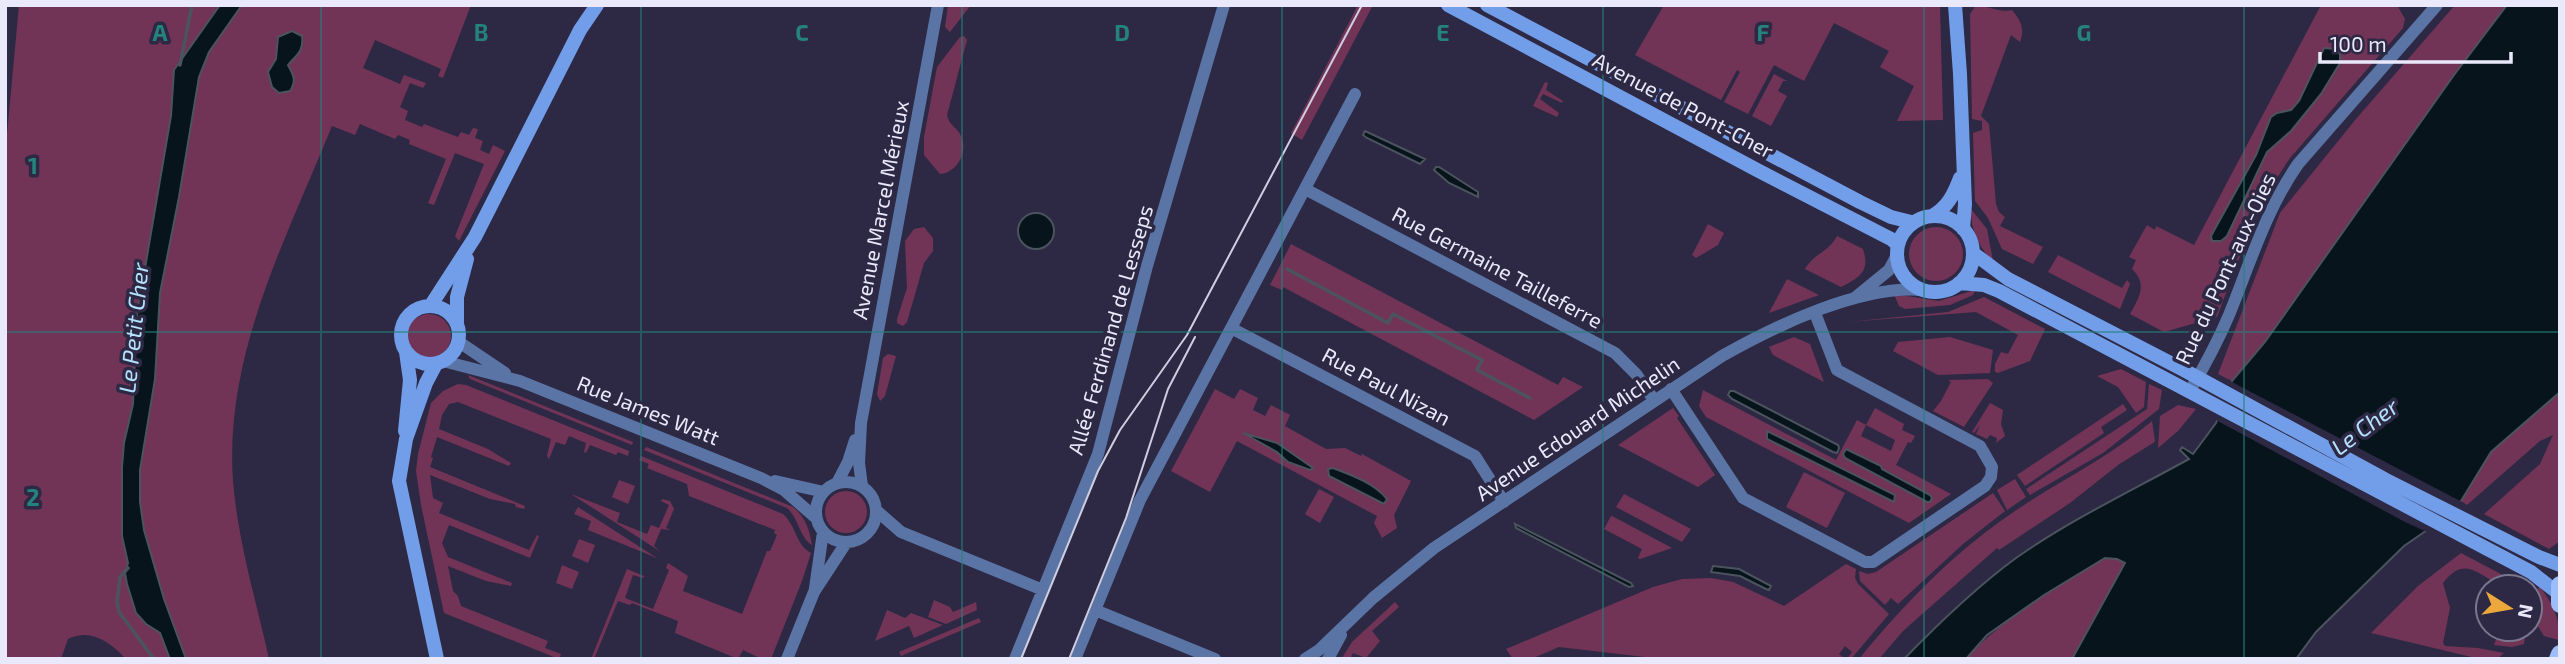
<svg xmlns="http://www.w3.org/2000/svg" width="2565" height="664" viewBox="0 0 2565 664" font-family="'Exo 2',sans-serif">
<rect width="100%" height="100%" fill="#2d2944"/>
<path fill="#723456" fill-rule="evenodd" d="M19,5H220L174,70L171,116L137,315L133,404L124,443L122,467V536L128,563L125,573L127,584L136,613L146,624L160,633L170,659H126C110,642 91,628 68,639L61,659H5V156Z
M242,5H471L443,78L438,76L441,69L375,40L363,68L400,84L404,75L426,83L423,88L410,83L400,107L408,111L405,120L422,127L424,124L458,137L461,132L469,135L473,128L478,129L475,138L483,141L480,150L489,154L493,145L505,151L459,241L455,236L484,164L455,153L434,205L428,203L446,159L409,144L410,140L398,135L395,139L360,124L355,135L332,126C286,239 224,355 233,481C238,542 256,600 269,659H186L164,599L144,530L140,502V470L155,379L160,293L179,197L199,77L209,52Z
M948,5H971L950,32L945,27Z
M1358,5H1373L1302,140L1291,133Z
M1664,5H1940L1943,120L1897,121L1914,86L1880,67L1889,51L1834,23L1804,81L1774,65L1748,114L1724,102L1740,72L1737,70L1721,100L1635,55Z
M1976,5C1989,6 2000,13 2012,10C2021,21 2025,29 2020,42L2011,35L1981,116L1989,124L1996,204L1999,212L2005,217L2000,226L2043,247L2033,264L2002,249L1988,218L1975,201L1973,133L1982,130V121L1972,119L1970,14Z
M2321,5H2397L2405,19L2403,28L2290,158C2256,207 2238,262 2217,317L2164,332L2130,314C2139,298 2148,284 2132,269L2136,260L2129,257L2147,225L2155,230L2156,226L2194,245Z
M2455,5H2507L2454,75L2265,342L2232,381L2218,374L2280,213L2356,119Z
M964,36L967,40L947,115C949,125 955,126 960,134C970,150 957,173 940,174L924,155V137L937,67L960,37Z
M1774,74L1787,81H1783L1778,91L1787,96L1771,126L1752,116Z
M1545,82L1548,83L1546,90L1563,101L1562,103L1543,94L1540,99L1559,113L1557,117L1533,106Z
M1971,209L1987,229L1993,261C1979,249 1970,227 1971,209Z
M1708,224L1724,233L1718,245L1696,258L1692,255Z
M1909 254a27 27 0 1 1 54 0a27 27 0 1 1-54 0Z
M924,227L933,238V251L924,263L907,322L903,326L897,323V319L907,288L905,241L914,229Z
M1837,236L1863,249C1870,271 1861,277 1841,287L1805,269C1814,253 1829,252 1837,236Z
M1291,244L1558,385L1563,377L1583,387L1534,420L1283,287L1282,290L1270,285Z
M2058,255L2122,288L2127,280L2130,284L2120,309L2048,272Z
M1787,279L1819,295L1769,313L1771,309Z
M1975,290L1973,295L1950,305L1905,309L1899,306L1894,294L1939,301Z
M1984,297L2045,329L2030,361L1998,373L1995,372V364L2001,352L2008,354L2018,335L1976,312L1848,322L1948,312Z
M407 336a22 22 0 1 1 44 0a22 22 0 1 1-44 0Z
M1794,337L1810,344L1824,382L1773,355L1769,347Z
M1950,337L1993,350L1990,373L1938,375L1893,351L1898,342Z
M888,354L896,356L885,396L880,401L877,394L883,358Z
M2121,369L2146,382L2144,407L2136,413L2118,387L2097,376Z
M468,375L633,442L632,445L470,379Z
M1988,379L1993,383L1964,427L1933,411L1941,401L1951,382L1948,380Z
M458,384L466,385L629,451L628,456L618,452L616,455L590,445L586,453L584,452L586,443L569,436L565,445L556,442L549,459L547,456L551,439L458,402L449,404L442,415L439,429L488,449L511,463L509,466L437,437L431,457L433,458L430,467L525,506L524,509L516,507L515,504L490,499L430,475L433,498L443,503L439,513L529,550L537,535L539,536L530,558L449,525L442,543L448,557L512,583L511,586L486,581L448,566L453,591L458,596L461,606L548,641L545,648L561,654L559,659L444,613L421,505L416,471L418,454L431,403L443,391Z
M2149,384L2162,390L2159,409L2103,453L2030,495L2026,489L2147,409Z
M1215,389L1234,399L1240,389L1258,398L1253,410L1265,416L1271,405L1290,415L1285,426L1326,449L1345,448L1361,456L1362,454L1411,481L1394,515L1397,528L1382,538L1374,523L1377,516L1237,441L1210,492L1171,471Z
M1703,390L1836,460L1857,420L1866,425L1875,408L1904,424L1902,430L1915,436L1911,443L1908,442L1896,465L1951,494L1909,523L1706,417L1699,406ZM1866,425L1895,440L1891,451L1861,436Z
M2560,392V541L2549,549L2484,514L2540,464L2553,435L2540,441L2467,505L2461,501L2491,452Z
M1990,403L2003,410L2001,424L2005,436L1996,443L1997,438L1990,435L1987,439L1976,434L1980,425L1974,433L1972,432Z
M2123,404L2127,410L2101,427L2104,433L2025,486L2017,475Z
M2178,405L2196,409L2178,431L2158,448L2160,416Z
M1673,408L1679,416L1677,418L1715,475L1698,487L1618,445Z
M2152,421L2155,441L2153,443L2118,465L2070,503L1999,550L1997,548L1903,631L1879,659H1859C1905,603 1957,549 2018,509C2064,478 2110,457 2152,421Z
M646,447L793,507C805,516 810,531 812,545C799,537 799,518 787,508L644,450Z
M641,456L783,514C796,525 795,544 811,553L802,581L771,659H762L743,650L738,659L675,633L678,621L632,603L630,605L618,601L594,659H591L627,569L644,576L643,578L633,575L625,598L653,609L669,570L666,568L668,563L688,576L683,591L742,614L767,551H770L777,535L774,533L775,530L689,496L687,484L647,468L649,464L639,460Z
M1804,472L1845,493L1827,528L1786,507Z
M2015,479L2026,497L2007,510L1997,490Z
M619,480L635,486L628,504L612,497Z
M1319,489L1334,497L1320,523L1305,514Z
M825 512a21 21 0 1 1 42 0a21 21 0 1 1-42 0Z
M1993,493L2005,511L1963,544L1898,604L1891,598L1885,605L1860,581L1859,571L1868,574L1876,572Z
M571,494L620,513L617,522L647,534L651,525L659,528L669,505L661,501L662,499L670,501L674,509L666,528L671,530L661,529L654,546L661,552Z
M1624,494L1691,529L1682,542L1616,507Z
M578,507L657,558L588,530L591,521L574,514Z
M1611,516H1612L1672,548L1640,559L1638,558L1642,549L1604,529Z
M579,539L595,545L588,563L572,556Z
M2461,553L2514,581L2512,587C2485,587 2469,548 2443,583L2450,608L2443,643L2445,646L2478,648L2504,653L2497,659H2480L2371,633L2418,586Z
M2105,558L2117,559L2126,563L2072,659H1966C2005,616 2056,588 2105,558Z
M1846,564L1856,569L1855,578L1858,584L1889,614L1851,659H1847L1852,652L1845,646L1839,654L1845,659H1662L1559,647L1531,659H1513L1506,649L1653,587L1682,579L1711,578L1733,582L1784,606Z
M562,565L579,572L572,589L556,583Z
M2540,587C2552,602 2561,620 2559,640L2544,636L2537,625L2534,592Z
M934,600L950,607L953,612L976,602L977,610L946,624L928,617Z
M1395,602L1399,607L1372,631L1380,641L1366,658L1353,653L1350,659L1342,658L1352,642Z
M887,610L905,618L911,613L943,625L914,638L909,626L875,641Z
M979,618L981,622L901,656L899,652Z
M2500,629H2526L2524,644L2512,647L2494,645Z"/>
<path fill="#07141b" stroke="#4b545e" stroke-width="2" d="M220,5H242L209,52L199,77L179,197L160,293L155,379L140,470V502L144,530L164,599L186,659H170L160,633L146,624L136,613L127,584L125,573L128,563L122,536V467L124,443L133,404L137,315L171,116L174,70Z
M2507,5H2560V392L2491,452L2461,501L2443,519L2404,546L2316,632L2296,659H2072L2125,563L2117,559L2105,558L2044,595L1987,635L1966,659H1904C1939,623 1975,588 2016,558C2070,520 2131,491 2189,459L2180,450L2182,447L2193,454L2216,423L2232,381L2265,342L2454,75Z
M292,31L302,36C304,52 296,55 288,65C293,75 297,80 290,91L279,93L272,87L268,72L276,59L278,37Z
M2324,48L2334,49L2340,54V63L2321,94L2291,131L2267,152L2227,236L2221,241H2212L2211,236L2256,155L2271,117L2277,113L2291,110L2299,101Z
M1365,131L1425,159L1420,164L1367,138L1363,135Z
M1436,167H1439L1478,192V197L1449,183L1434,170Z
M1018 231a18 18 0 1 1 36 0a18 18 0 1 1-36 0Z
M1730,391H1734L1838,445L1839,448L1837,453L1833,452L1732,399L1728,395Z
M1767,431L1895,495L1894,502L1767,439Z
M1243,433L1277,443L1313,468L1310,470L1288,462L1277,452Z
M1846,449L1881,466L1882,469L1930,495L1932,498L1930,502H1927L1845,458L1843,454Z
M1333,468C1351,475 1374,483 1387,499L1384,504L1329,476L1328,469Z
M1515,524L1631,583L1633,586L1629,587L1516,528Z
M1713,566L1739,569L1771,586L1769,590L1766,589L1740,576L1711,572Z"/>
<path fill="#2d2944" d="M2228,380L2464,503L2446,522L2429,533L2405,522L2214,419Z"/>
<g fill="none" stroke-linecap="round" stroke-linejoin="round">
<path stroke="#4b545e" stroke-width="3.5" d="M180,65L192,5
M1287,269L1388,323L1393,314L1482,360L1477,370L1530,398
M128,568L120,577L117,602L119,612L154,659"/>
<path stroke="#5a75a5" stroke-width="12" d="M1305,189L1615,353L1636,374L1654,400
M1856,297L1889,270L1897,255
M1231,328L1475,456L1504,502
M459,342L505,373
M443,361L520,381L761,478L784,490L816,518
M1671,389L1743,498L1865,562H1873L1985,486L1991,477L1992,467L1980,446L1837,370L1815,313
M2190,391C2204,367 2218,341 2229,315C2250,263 2266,210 2298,164L2437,5
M775,481L824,492
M816 512a30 30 0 1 1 60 0a30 30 0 1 1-60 0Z
M837,483L848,462L855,440
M862,486L859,463L861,423L938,5
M877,511L901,532L1043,590
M815,588L823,532
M1095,610L1215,659
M787,659L814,592L846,543
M1015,659L1098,454L1147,266L1224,5
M1075,659L1140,500L1355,94
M1305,659L1319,650L1373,598L1434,548L1722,356C1775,326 1862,284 1923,290
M1328,659L1341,635"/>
<path stroke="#729de9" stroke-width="14" d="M1448,5L1759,171L1891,239L1898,245
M1487,5L1860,202L1891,217L1911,222
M1955,5L1960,74L1965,204L1963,229
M1897 254a38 38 0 1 1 76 0a38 38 0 1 1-76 0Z
M1932,216C1948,207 1954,194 1960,178
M1973,253L2008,279L2182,369L2386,480L2539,557L2560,565
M1959,283L1984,285L1999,291L2531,572L2558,593
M431,305L475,237L580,30L597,5
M401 335a29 29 0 1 1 58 0a29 29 0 1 1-58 0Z
M457,322V297L467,259
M436,364L426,383L406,439L399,481L437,659
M405,431L410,380L406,352"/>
<path stroke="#9cbdf8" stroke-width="18" d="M2560,585V604
M2558,659L2560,654"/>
<path stroke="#cfcee1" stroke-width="2" d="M1021,659L1098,471L1120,430L1187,335L1362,5
M1069,659L1126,518L1168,389L1195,337"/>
</g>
<path fill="none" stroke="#25827c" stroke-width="2" stroke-opacity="0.55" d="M321,5V659M641,5V659M962,5V659M1282,5V659M1603,5V659M1924,5V659M2244,5V659M5,332H2560"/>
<g text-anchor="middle" stroke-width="7" stroke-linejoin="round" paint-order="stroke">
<g font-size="21" fill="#eae9fb" stroke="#2d2944">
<text transform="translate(1683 106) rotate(28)" y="7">Avenue de Pont-Cher</text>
<text transform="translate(881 210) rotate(-79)" y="7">Avenue Marcel Mérieux</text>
<text transform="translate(1497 268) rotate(28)" y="7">Rue Germaine Tailleferre</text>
<text transform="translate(2226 269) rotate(-65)" y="7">Rue du Pont-aux-Oies</text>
<text transform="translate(1111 330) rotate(-74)" y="7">Allée Ferdinand de Lesseps</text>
<text transform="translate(1386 387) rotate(28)" y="7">Rue Paul Nizan</text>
<text transform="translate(648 411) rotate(22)" y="7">Rue James Watt</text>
<text transform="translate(1578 429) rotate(-34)" y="7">Avenue Edouard Michelin</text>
</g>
<g font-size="23" font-style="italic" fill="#b4e2fc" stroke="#2d2944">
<text transform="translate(134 328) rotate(-84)" y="8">Le Petit Cher</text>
<text transform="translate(2365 427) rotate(-37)" y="8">Le Cher</text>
</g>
</g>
<g font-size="23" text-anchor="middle" font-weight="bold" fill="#25827c" stroke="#2d2944" stroke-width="7" stroke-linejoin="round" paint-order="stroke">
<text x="160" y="41">A</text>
<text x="481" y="41">B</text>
<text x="802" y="41">C</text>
<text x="1122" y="41">D</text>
<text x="1443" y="41">E</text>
<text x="1763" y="41">F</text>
<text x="2084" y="41">G</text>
<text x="33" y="174">1</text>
<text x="33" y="506">2</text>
</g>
<rect width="2565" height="664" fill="none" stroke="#eae9fb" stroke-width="14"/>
<g transform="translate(2509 608) rotate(101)"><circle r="33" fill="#2d2944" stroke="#79768d" stroke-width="2"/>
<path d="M0-5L12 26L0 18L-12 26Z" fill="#eda83b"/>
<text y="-10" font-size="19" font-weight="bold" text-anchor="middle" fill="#eae9fb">N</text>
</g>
<path d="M2320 52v10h191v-10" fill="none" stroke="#eae9fb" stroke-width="3.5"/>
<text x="2330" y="52" font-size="21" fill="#eae9fb" stroke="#2d2944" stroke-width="5" paint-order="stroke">100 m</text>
</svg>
